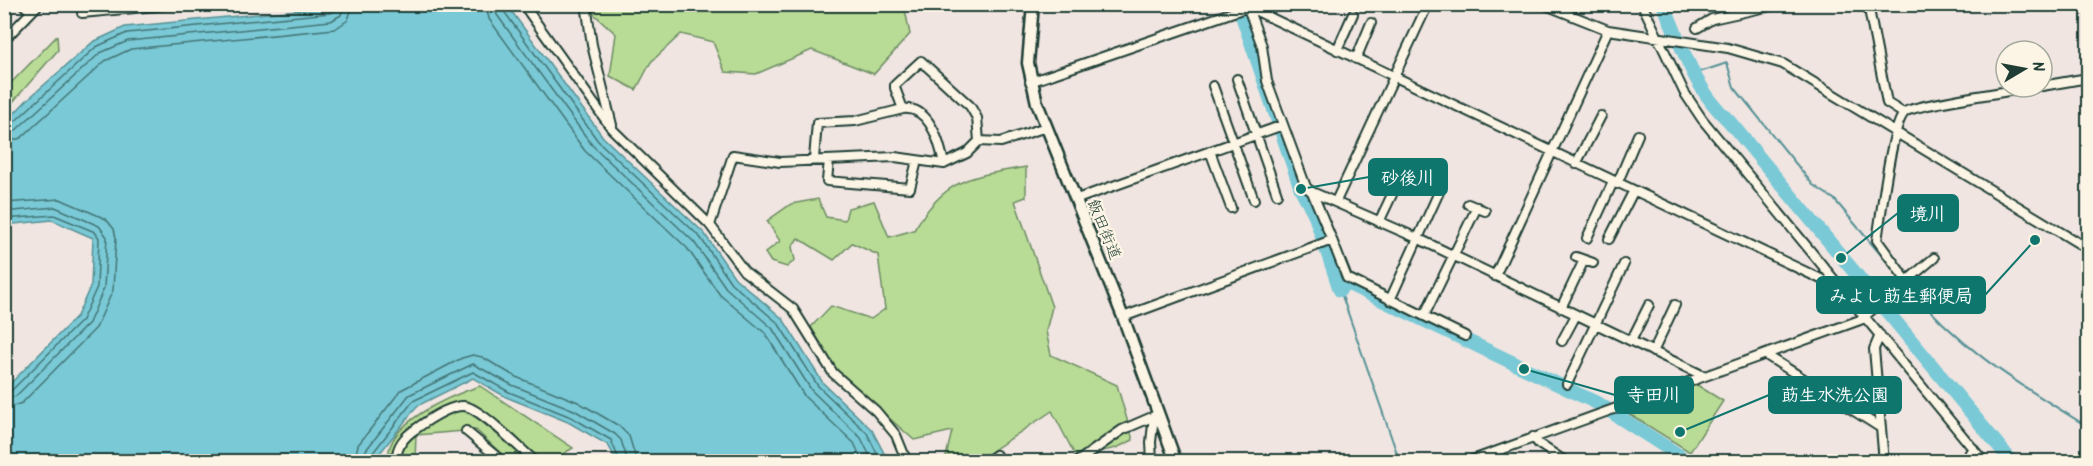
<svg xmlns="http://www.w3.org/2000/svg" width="2093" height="466" viewBox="0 0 2093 466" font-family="Kalam,'Klee One',sans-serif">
<rect width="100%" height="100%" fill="#f0e5e1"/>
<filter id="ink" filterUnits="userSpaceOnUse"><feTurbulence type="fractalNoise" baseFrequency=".0167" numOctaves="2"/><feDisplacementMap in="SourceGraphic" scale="12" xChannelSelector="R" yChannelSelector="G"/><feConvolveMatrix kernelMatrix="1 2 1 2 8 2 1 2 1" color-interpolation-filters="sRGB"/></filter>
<g filter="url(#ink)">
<path fill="#b8db95" stroke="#6c8c64" stroke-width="1.5" d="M592,5H904L910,34L874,74L812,50L756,74L725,72L713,42L681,34L651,62L636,90L610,76L616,34L594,14Z
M57,36L58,50L5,111V89Z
M1026,167V197L1015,201L1052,307L1046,331L1051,355L1117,385L1133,440L1116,448L1076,457L1052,411L992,451L994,461H945L952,431L914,440L837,372L811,327L831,306L871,319L885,309L878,255L852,243L834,260L798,238L792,247L795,260L787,267L771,262L765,253L780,241L767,221L791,204L818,199L826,217L845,220L848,208L874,201L889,237L914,230C946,177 970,177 1026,167Z
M1697,385L1723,401L1690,452L1626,412Z
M480,386L573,448L558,457L561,461H509L476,430L416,435L415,461H389C382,424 452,395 480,386Z"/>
<path fill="#7ac9d6" stroke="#569195" stroke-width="1.5" d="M360,4L507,5L603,137L704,233L735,278L783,319L823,383L872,430L888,461H617L608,445L568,422L506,397L473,378L417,406L376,458L378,461H5V389L77,316L91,285L93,238L52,220L5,225V123L27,100L93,42L125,27Z"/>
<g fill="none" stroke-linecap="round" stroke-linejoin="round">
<path stroke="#437575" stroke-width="1.5" d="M486,4L489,19L585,151L687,248L720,295L765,333L805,397L854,443L863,462
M495,4L497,15L592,145L694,242L726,288L772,328L812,391L861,438L873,462
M502,4L503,10L598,141L700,237L731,283L778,323L818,386L867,433L881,462
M4,127L11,125L96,47L127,33L330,13L335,10L336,4
M4,134L15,131L100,53L128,41L331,21L341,15L344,4
M4,143L21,138L105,61L131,49L335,29L348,20L353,4
M4,203L60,199L106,219L114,229L116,238L113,290L96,328L22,403L4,409
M4,212L55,207L99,226L107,237L104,288L89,323L16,396L4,400
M4,219L54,215L95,232L99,238L97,287L82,320L11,391L4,392
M354,462L358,445L401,390L462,358L473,355L482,357L516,377L578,402L619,426L629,436L637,462
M363,462L366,450L409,395L473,364L512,385L574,410L615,434L621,440L628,462
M371,462L372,454L413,401L473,372L509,392L571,417L611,440L620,462"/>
<path stroke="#569195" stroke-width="2" d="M1694,74L1727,63L1734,87L1813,185L1834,199L1896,273
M1906,284C1962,351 2016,382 2088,427
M1340,290L1400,462"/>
<path stroke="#7ac9d6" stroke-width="14" d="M1238,4L1301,189L1314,213L1336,278
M1663,4C1683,47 1693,88 1729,121L2012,462
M1340,290L1336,278L1599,404L1689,462"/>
<g stroke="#1f3d34" stroke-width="12">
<path id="minor" d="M23,4L31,12
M84,4L82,13L177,4
M523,4L612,129L710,225L744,271L793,309L833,373L876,411L896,435L907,462
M586,4L592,45L612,125
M1543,4L1608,30L1728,48L1783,64L2088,249
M1642,4L1684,92L1702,119L1984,462
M1868,4L1887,103L1903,113
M1248,8L1262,46L1267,81L1306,187L1312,192
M1697,28L1712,19L1780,4
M4,40L39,4
M1337,50L1353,14
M1356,59L1371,23
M1237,79L1277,194
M1030,82L1248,7L1842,289
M1213,86L1254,200
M2042,86L2088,78
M1210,151L1231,208
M814,159L817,123L855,121L903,109
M829,160L827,181L910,188L917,161
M944,164C940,144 930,106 903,109L895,88V85L921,61L970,106L977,118L979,141
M1576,164L1601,116
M1617,184L1638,135
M1077,199L1283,125
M1336,201L1428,4
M1468,204L1485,211
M1379,222L1397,184
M710,225L733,155L780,162L895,157L944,164L967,153L979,141L1001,142L1046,127
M1587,238L1613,182
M1609,239L1633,192
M1332,240L1347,278L1465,336
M1576,257L1593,263
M1495,276L1608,30
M1907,281L1877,240C1881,218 1891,124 1905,112C1913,105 2017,90 2035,87
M1390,300L1439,192
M1561,308L1584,260
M1424,316L1477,207
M1123,317L1332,240L1312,192L1417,238L1704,376
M1880,335L1874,349L1884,462
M1562,341L1576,315
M1631,341L1649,305
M1653,352L1675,305
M1766,355L1881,428
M1567,384L1624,264
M466,431L503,462
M1533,437L1539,444L1566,462
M397,462C395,446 405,436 417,428C428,420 448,406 463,406C479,406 521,450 536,462
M986,462L996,455
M1077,462L1122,430L1159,414
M1152,462L1151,442L1154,416
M1467,462L1860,320L1934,258
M1964,462L1973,448"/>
</g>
<g stroke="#1f3d34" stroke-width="15">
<path id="major" d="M1033,4L1028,63L1037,103L1123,317L1176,462"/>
</g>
<use href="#minor" stroke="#fcf5e5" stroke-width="8"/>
<use href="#major" stroke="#fcf5e5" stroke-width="10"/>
</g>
</g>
<g text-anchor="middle" stroke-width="4.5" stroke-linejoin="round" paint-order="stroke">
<g font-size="16" fill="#1f3d34" stroke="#fcf5e5">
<text transform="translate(1105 229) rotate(68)" y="6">飯田街道</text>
</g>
</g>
<path fill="none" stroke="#0f766e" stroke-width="2" d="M1301 189L1369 177M1841 258L1898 213M2035 240L1985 295M1680 432L1769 395M1524 369L1615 395"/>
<g fill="#0f766e" stroke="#fcf5e5" stroke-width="2">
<circle cx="1301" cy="189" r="6"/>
<circle cx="1841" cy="258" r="6"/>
<circle cx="2035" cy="240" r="6"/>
<circle cx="1680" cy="432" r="6"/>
<circle cx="1524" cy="369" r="6"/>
</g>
<g fill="#0f766e" stroke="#0f766e" stroke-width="2">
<rect x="1369" y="159" width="78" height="36" rx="6"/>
<rect x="1898" y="195" width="60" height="36" rx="6"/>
<rect x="1817" y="277" width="168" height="36" rx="6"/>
<rect x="1769" y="377" width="132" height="36" rx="6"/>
<rect x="1615" y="377" width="78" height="36" rx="6"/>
</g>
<g font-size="18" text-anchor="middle" font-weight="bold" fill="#fff">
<text x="1408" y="184">砂後川</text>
<text x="1928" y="220">境川</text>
<text x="1901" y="302">みよし莇生郵便局</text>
<text x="1835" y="401">莇生水洗公園</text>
<text x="1654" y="401">寺田川</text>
</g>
<rect width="2093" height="466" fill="none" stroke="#fcf5e5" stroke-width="24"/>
<rect x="12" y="12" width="2069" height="442" fill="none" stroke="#1f3d34" stroke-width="2" filter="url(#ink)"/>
<g transform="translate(2024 69) rotate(80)"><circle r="28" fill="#fcf5e5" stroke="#a4ab9e" stroke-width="1.5"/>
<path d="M0-4.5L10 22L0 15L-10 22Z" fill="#1f3d34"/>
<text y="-9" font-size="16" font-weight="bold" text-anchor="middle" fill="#1f3d34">N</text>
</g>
</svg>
